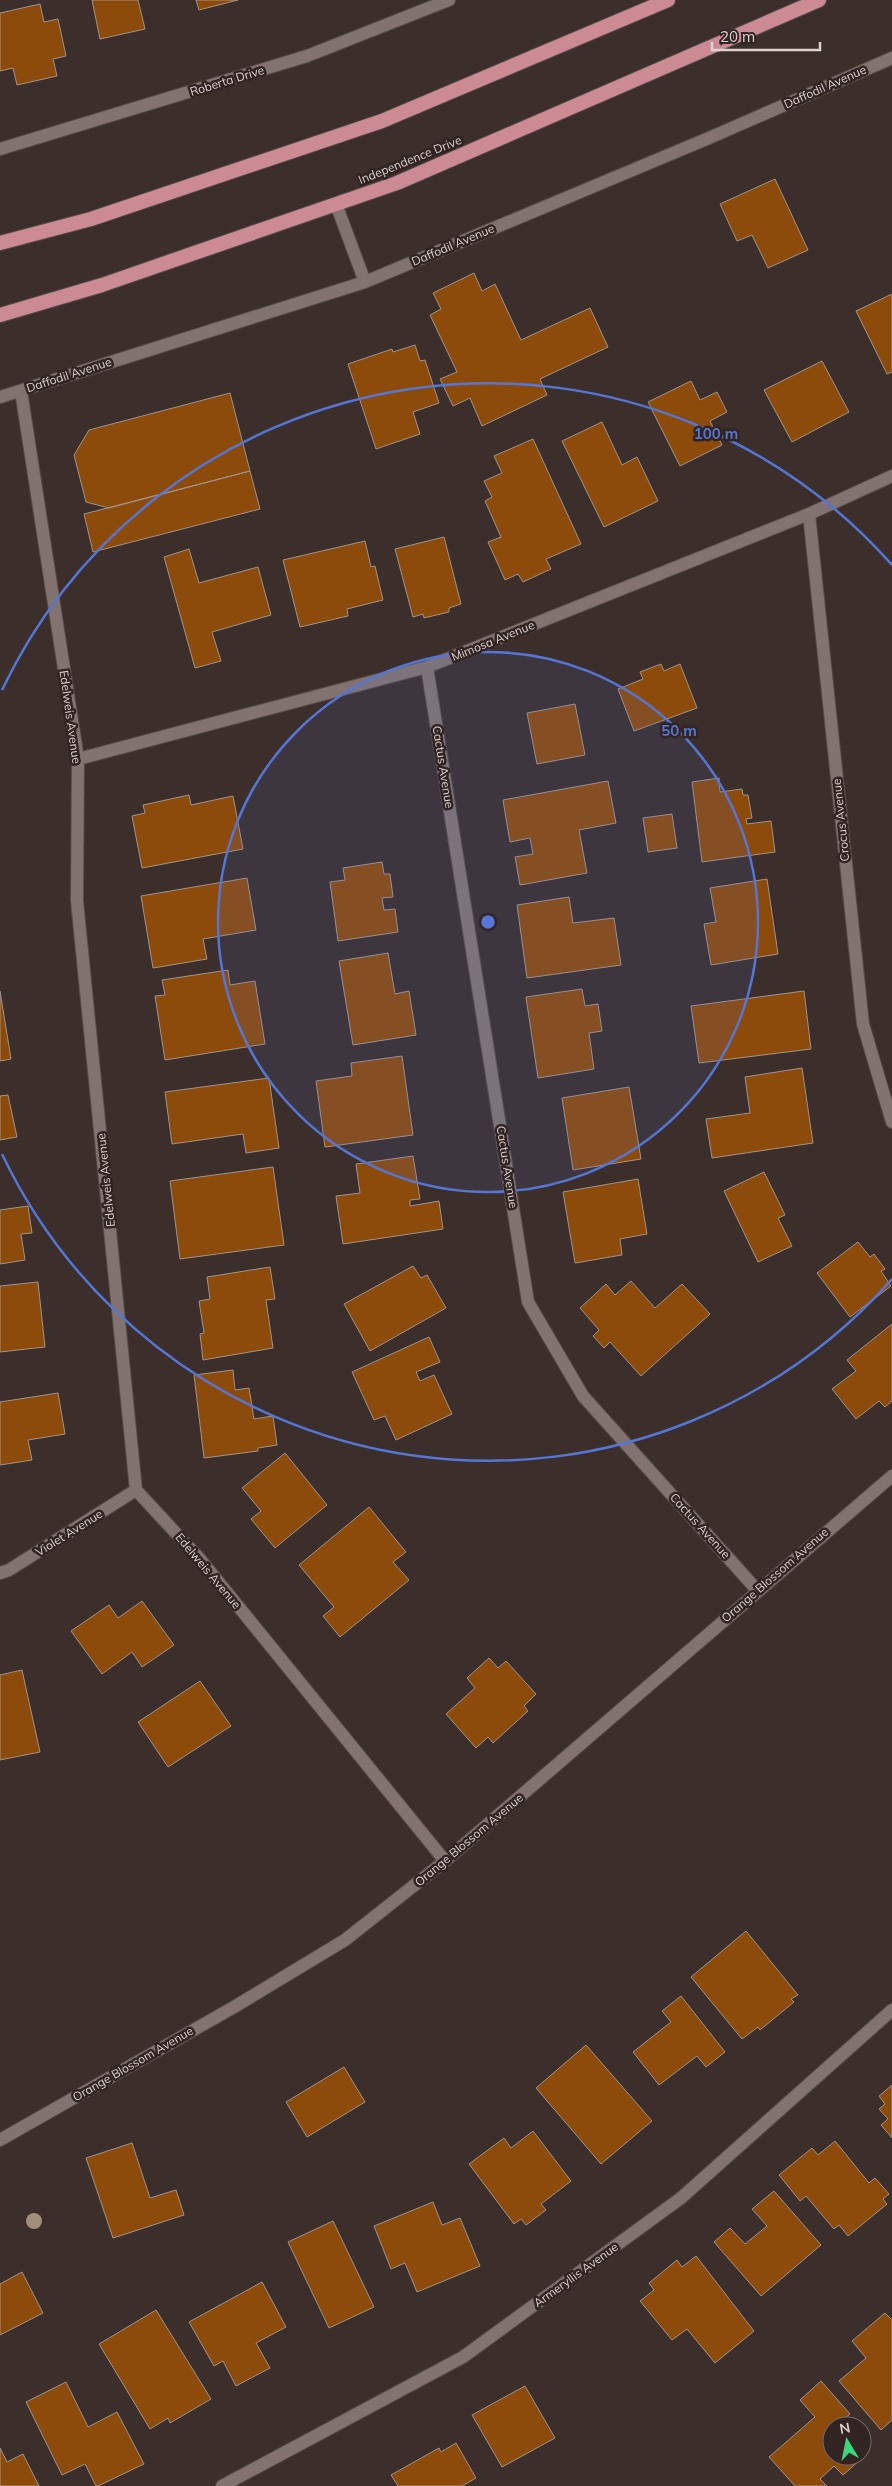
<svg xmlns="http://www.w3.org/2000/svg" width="892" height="2486" viewBox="0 0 892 2486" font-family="Mulish,sans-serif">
<rect width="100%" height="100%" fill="#3b2e2b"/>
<path fill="#8c4a0b" stroke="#a1948c" d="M92,0H138L145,29L100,39Z
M196,0H238L199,10Z
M40,4L44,22L58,19L66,56L53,59L57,76L17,85L13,68L0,71V13Z
M775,179L808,250L768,268L752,235L737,241L720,204Z
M474,273L482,291L495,284L521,340L590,308L608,347L540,379L547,395L482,426L470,398L453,406L440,379L457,372L430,315L441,309L433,293Z
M892,294V372L887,374L856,311Z
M415,345L420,361L425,360L439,403L413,412L420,434L376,449L348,364L392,349L393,352Z
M822,361L849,412L792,442L764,390Z
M691,381L700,400L717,392L727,412L710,421L722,445L680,466L648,402Z
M230,393L250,471L109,508L86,502L74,455L89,430Z
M602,422L622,465L637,457L658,501L604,527L562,441Z
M533,439L581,544L546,559L551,569L523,582L518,574L505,580L488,542L501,537L485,501L492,497L484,481L502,473L494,456Z
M250,471L260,509L93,552L84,514Z
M444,537L461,604L449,608V612L424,618L423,614L413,617L395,549Z
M365,541L371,567L375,566L383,600L347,609L348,616L300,627L283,560Z
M189,549L199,583L258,567L271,615L212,632L221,661L195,668L164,557Z
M661,664L664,671L680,664L697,708L634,731L618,689L643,679L640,672Z
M575,704L585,755L537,764L527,713Z
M719,778L720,792L742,789L743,795H748L752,818L746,819L747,824L771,821L775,852L702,862L692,782Z
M608,781L616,823L579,830L587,873L520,885L515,857L533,854L530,838L510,842L503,800Z
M189,795L191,805L233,796L243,849L142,868L132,816L145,813L143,805Z
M672,814L677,848L648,852L643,818Z
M382,862L384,874H390L393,897L382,898L384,910L395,909L398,932L338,941L330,882L345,880L343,868Z
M247,878L256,930L203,939L207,959L153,968L141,896Z
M767,879L778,954L711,965L704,924L716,922L710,888Z
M569,897L573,923L614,918L621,965L527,978L517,905Z
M388,953L395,994L409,991L416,1035L353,1045L339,961Z
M228,970L230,985L255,981L265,1044L165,1060L155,996L165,995L162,980Z
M582,989L585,1006L598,1004L602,1031L589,1033L594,1069L538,1078L526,997Z
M0,991L11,1059L0,1061Z
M804,991L811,1049L699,1063L691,1006Z
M402,1056L413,1135L325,1147L316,1081L352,1076L351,1063Z
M802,1068L813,1143L712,1158L706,1119L750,1113L745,1077Z
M269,1078L279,1148L246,1153L243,1134L172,1144L165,1092Z
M629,1087L641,1159L573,1170L562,1098Z
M8,1095L17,1137L0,1140V1096Z
M413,1156L420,1199L410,1200V1206L439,1201L443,1229L343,1244L336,1196L360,1193L356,1164Z
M273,1167L284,1245L180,1259L170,1181Z
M764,1172L785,1215L778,1218L792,1246L758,1262L724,1191Z
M638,1179L647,1234L620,1239L622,1255L575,1263L563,1192Z
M28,1206L32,1233L21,1234L25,1260L0,1264V1210Z
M858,1242L870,1257L874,1254L885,1269L881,1271L891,1286L850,1317L817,1273Z
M413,1266L421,1278L427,1275L446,1308L370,1351L344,1304Z
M270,1267L275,1299L266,1300L273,1348L203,1360L200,1334L204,1333L199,1301L210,1299L207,1277Z
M631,1281L655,1308L682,1284L710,1314L641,1376L610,1342L604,1348L593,1336L599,1330L580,1308L606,1284L615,1295Z
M38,1282L45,1347L0,1352V1286Z
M892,1324V1401L885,1407L879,1401L856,1419L832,1389L856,1371L847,1360Z
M429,1337L440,1362L416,1372L420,1381L434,1375L452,1414L396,1440L385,1416L374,1420L352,1372Z
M233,1370L235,1390L249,1388L254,1419L273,1416L277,1445L258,1448V1451L204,1458L194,1375Z
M58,1393L65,1434L28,1440L32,1460L0,1465V1402Z
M285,1453L327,1505L275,1548L251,1519L261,1511L242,1488Z
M369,1507L406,1552L393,1562L409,1580L340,1637L323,1616L334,1607L299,1565Z
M142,1601L174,1645L142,1667L132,1652L102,1674L71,1631L109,1605L118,1618Z
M489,1658L498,1668L506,1661L536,1694L524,1706L528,1711L493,1743L488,1737L476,1748L446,1714L475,1688L467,1678Z
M22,1670L40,1752L0,1760V1675Z
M200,1681L231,1726L168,1767L138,1722Z
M746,1931L798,1995L791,1999L794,2002L760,2030L758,2027L742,2039L691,1977Z
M681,1996L725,2052L706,2067L697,2056L659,2085L633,2052L671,2022L662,2011Z
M586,2045L652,2121L601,2164L536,2088Z
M344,2067L365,2102L307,2137L286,2102Z
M892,2085V2138L881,2125L888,2119L879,2109L885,2104L879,2096Z
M533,2131L571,2181L541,2204L546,2210L526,2225L521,2219L514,2224L469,2164L504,2138L511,2148Z
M835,2141L869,2183L875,2178L889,2194L883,2199L887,2204L848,2236L839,2225L834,2229L806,2196L800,2201L779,2175L812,2148L818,2155Z
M132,2143L150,2198L176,2190L184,2215L113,2238L86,2158Z
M774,2191L821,2245L761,2296L714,2242L730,2228L745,2244L767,2226L752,2209Z
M433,2202L442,2225L460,2218L480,2266L417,2292L405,2263L391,2269L374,2226Z
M333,2221L374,2307L329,2328L288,2242Z
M696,2256L754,2331L715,2363L687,2329L672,2340L640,2301L654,2290L649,2283L677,2260L682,2267Z
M22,2272L43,2313L0,2335V2284Z
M262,2282L286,2327L256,2343L270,2368L236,2386L223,2361L214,2366L189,2322Z
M156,2310L211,2399L170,2423L168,2418L150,2429L99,2344Z
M885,2313L892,2320V2420L881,2430L839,2381L866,2358L852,2341Z
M821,2381L850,2414L836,2426H832V2456H859L861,2459L843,2475L834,2466L820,2479L827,2486H795L769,2457L815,2417L800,2400Z
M66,2382L88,2427L117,2412L144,2464L98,2486H96L85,2464L62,2475L26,2402Z
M525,2386L555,2438L502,2467L472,2415Z
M456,2443L476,2478L462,2486H398L391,2475L439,2448L441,2452Z
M0,2448L7,2462L23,2454L39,2486H0Z"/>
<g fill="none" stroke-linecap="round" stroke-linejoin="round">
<g stroke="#564b49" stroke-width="14">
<path id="minor" d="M0,149L307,56L449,0
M336,204L365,282
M21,391L78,759L77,901L136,1490L199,1558L445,1861
M0,397L365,282L709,138L892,58
M809,514L863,1024L892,1122
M427,667L528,1302L583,1396L757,1590
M78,759L427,667L809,514L892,476
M0,1573L9,1570L136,1490
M0,2140L234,2007L345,1940L445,1861L892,1476
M222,2486L463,2357L681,2198L892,2010"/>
</g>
<g stroke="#564b49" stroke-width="16">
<path id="trunk" d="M0,243L91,219L382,121L668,0
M0,315L102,285L397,183L819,0"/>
</g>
<use href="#minor" stroke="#827370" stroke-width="12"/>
<use href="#trunk" stroke="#cb8a94" stroke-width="14"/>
</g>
<circle fill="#a18f78" cx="34" cy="2221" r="8"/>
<circle cx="488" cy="922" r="270" fill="#5676d6" fill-opacity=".12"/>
<g fill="none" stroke="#5676d6" stroke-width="2.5">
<circle cx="488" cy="922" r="270"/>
<path d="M892 1279A539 539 0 0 1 2 1154M2 690A539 539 0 0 1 892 565"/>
</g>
<g text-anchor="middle" stroke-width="5" stroke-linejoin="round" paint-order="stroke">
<g font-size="12" fill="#dbd2d1" stroke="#312422">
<text transform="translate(227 81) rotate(-17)" y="4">Roberta Drive</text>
<text transform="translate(825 87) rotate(-24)" y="4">Daffodil Avenue</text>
<text transform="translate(410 160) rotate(-22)" y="4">Independence Drive</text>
<text transform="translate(453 245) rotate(-23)" y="4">Daffodil Avenue</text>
<text transform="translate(69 375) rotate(-18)" y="4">Daffodil Avenue</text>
<text transform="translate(493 641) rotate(-22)" y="4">Mimosa Avenue</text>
<text transform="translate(70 717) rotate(82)" y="4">Edelweis Avenue</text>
<text transform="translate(443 767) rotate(81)" y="4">Cactus Avenue</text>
<text transform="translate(841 820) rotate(-96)" y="4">Crocus Avenue</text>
<text transform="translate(507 1167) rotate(81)" y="4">Cactus Avenue</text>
<text transform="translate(106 1180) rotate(-96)" y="4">Edelweis Avenue</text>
<text transform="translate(700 1526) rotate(48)" y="4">Cactus Avenue</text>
<text transform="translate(69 1533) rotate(-32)" y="4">Violet Avenue</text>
<text transform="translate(208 1571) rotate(50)" y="4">Edelweis Avenue</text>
<text transform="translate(775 1575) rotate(-41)" y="4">Orange Blossom Avenue</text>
<text transform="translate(469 1840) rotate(-40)" y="4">Orange Blossom Avenue</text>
<text transform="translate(133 2064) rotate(-30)" y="4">Orange Blossom Avenue</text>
<text transform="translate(576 2275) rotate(-36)" y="4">Armeryllis Avenue</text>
</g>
</g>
<circle cx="488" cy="922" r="8" fill="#5676d6" stroke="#312422" stroke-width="2.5"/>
<g font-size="15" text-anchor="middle" font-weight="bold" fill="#5676d6" stroke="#312422" stroke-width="5" stroke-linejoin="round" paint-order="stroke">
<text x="716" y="439">100 m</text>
<text x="679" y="736">50 m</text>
</g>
<g transform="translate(847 2441) rotate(350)"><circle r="24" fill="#312422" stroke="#756a68"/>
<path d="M0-4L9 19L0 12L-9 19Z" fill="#3dd77d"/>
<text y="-8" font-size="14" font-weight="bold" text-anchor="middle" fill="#dbd2d1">N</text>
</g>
<path d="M712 42v8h108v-8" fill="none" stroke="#dbd2d1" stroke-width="2.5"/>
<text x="720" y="42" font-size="15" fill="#dbd2d1" stroke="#312422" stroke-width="4" paint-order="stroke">20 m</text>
</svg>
